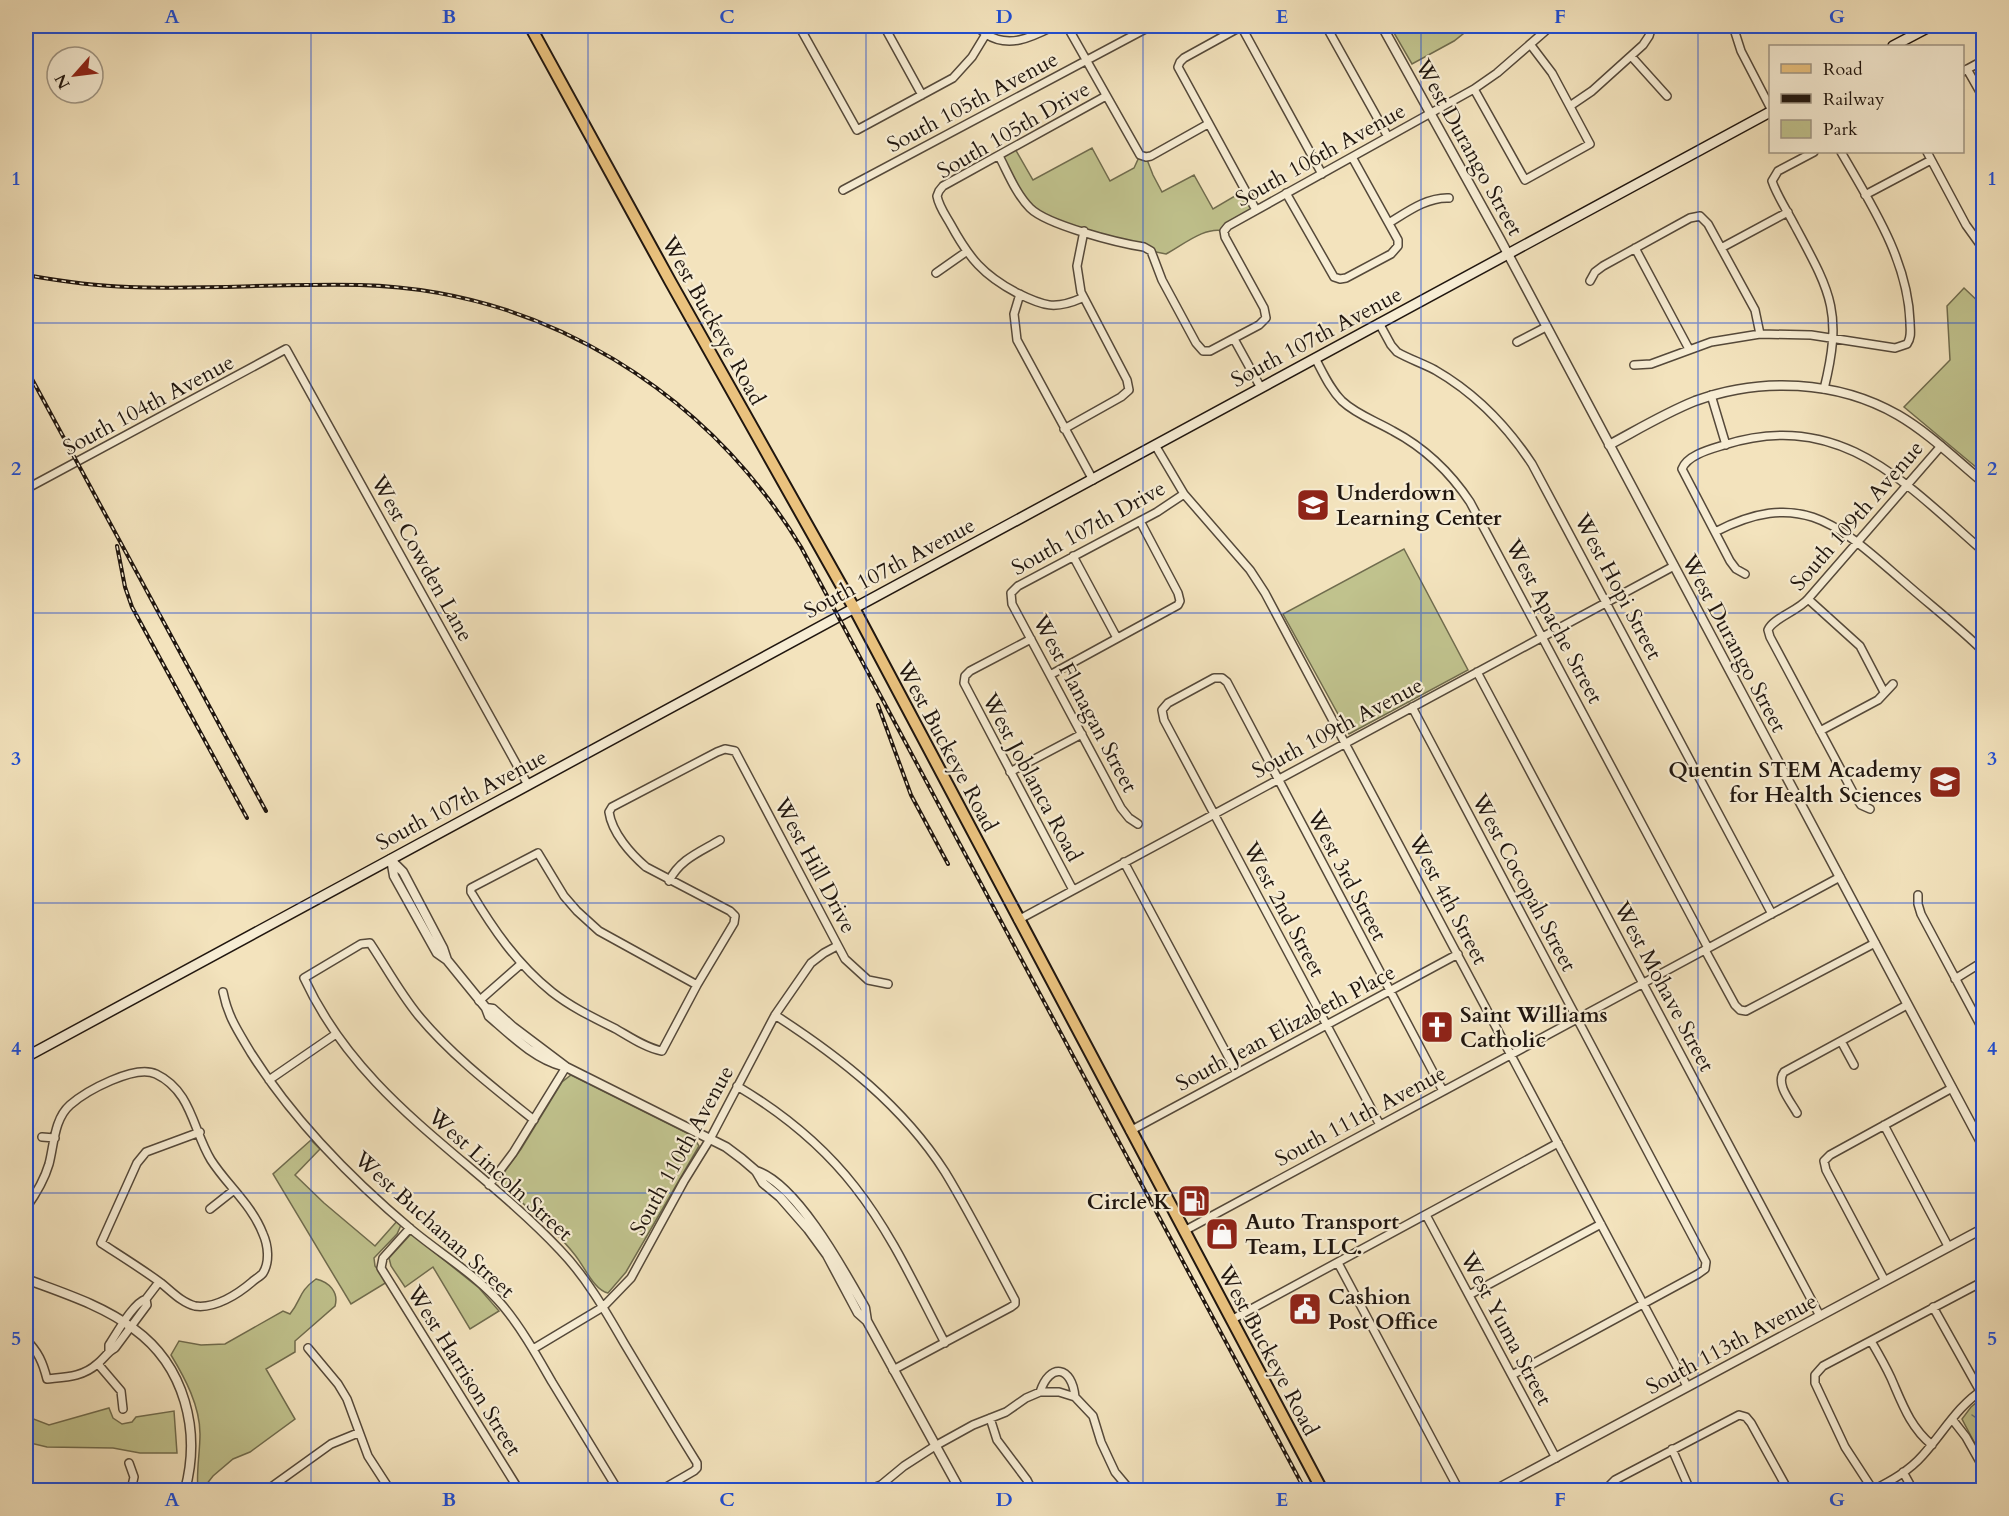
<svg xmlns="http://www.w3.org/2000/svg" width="2009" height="1516" viewBox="0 0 2009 1516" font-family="Cardo,serif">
<rect width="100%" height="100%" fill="#f3e3bd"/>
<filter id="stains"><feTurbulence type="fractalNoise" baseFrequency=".00333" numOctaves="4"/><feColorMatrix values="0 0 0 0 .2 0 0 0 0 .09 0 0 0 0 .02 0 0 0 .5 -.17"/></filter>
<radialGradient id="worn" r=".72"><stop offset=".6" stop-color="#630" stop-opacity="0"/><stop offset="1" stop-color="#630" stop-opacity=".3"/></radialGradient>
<path fill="#c0c28d" stroke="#706c4e" stroke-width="1.5" d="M1390,26H1473L1454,41L1412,64Z
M1014,147L1033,180L1092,148L1110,181L1134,168L1140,155L1146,157L1153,175L1162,192L1194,175L1213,209L1245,190L1256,210L1224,231C1205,226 1183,245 1166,254L1151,251L1056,224L1031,209L999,156Z
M1964,288L1983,306V473L1904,407L1950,360L1947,306Z
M1404,549L1468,670L1349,734L1283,614Z
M571,1075L693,1136L699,1146L626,1272L608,1293C594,1290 584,1266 575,1255C553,1227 526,1207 500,1183V1178L521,1149L562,1082Z
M311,1140L320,1149L295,1175L324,1203L375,1246L398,1220L401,1225L397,1234L374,1258L375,1266L387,1282L351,1304L273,1174Z
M410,1235H413L479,1288L499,1311L470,1329L433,1267L405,1287L391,1266L389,1258Z
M316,1279C329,1282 339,1292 335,1306L295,1341V1352L266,1369L295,1419L250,1452L233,1459L213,1476L202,1490H198C196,1472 200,1453 200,1434C200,1406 185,1378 171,1355L179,1341L201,1345L225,1344L283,1311L290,1314C302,1299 298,1292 316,1279Z
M1983,1397V1459L1962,1419L1971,1407Z
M109,1408L113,1418L122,1424L132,1422L136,1417L174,1411L177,1453H140L113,1448L47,1447L26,1442V1416L49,1425Z"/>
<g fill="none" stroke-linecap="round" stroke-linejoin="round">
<path stroke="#6d7977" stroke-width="1.5" d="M1972,1415L1982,1422"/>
<g stroke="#55493a" stroke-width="10">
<path id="minor" d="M799,26L857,130L953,78L972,57L986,34C1009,49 1032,37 1054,26
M884,26L922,95
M976,26L986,34
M1067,26L1140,155L1146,157L1151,156L1208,124
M1241,26L1322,174
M1242,26L1184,58L1180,62L1178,67L1256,210
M1326,26L1388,137
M1733,26L1741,51L1770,107
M1631,56L1667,96
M1967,69L1984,99
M1962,72L1984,60
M1474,89L1525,180L1590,144L1552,73L1530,44
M1570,106L1592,91L1643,45L1649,36L1652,26
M1814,152L1778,171L1772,181C1777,196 1788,212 1795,226C1831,293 1843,312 1824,389
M1927,152L1966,225L1984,250
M999,156C1008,173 1016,194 1030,208C1047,225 1118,243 1144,247L1151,251L1162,280L1196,343L1203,351H1210L1259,325L1266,318L1264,308L1225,237L1224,231L1228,226L1474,89L1497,73L1551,26
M843,190L1151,26
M1286,193L1334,277L1340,279L1346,278L1391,254L1398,246V240L1352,157
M1865,195L1931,160
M1389,223C1407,212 1427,197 1449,198
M1635,248L1689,349
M1721,248L1788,212
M936,273L966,252
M1590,281L1595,272L1603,266L1690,218L1700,216L1708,224L1755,310L1760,334
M1020,294L1014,314L1017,340L1093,480
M1082,298C1055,310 1043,306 1017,293C983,275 969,258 951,225C946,216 939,207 937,196L939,191L943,186L1106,96
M1379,323L1391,345L1397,352C1409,359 1422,363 1435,370C1475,393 1507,426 1532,464L1772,914
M1234,339L1261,388
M1517,342L1546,327
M1315,358C1323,373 1330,389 1342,401C1357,415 1376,421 1393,431C1425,448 1450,472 1470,502L1708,948
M1634,365L1651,364L1711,342L1760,334L1811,335L1895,348L1907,344C1912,337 1910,330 1910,322C1908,260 1871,204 1841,152
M1711,395L1726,445
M1064,429L1121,397L1129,390L1127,380L1081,292L1077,266L1084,231
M1155,445L1184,494L1250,570L1265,593L1687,1386
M26,489L286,349L528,785
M1715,532C1803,487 1839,526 1904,582C1930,605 1959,627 1984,652
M1073,556L1117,638
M1745,574L1736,569L1730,561L1682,469C1687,455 1711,449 1724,445C1840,408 1905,483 1984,552
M1808,599L1860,646L1884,692
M1031,639L970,671L965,676L964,683L1073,890
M1477,672L1820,1316
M1050,675L1178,605L1180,601L1178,593L1140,521
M1412,707L1706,1262L1705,1269L1698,1274L1512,1375
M1820,731L1878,700L1893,684
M1010,772L1082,734
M1870,809L1861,805L1855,796L1770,637L1768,630C1773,618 1798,611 1808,599L1941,446
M1138,824L1129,818L1121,808L1012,604L1011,593L1018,586L1157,512L1184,494
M1124,862L1237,1073
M669,881C680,859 700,852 720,840
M1918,895V904L1921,914L1984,1032
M1018,920L1674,566
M1705,950L1735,1005L1740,1010L1746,1011L1875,943
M1955,979L1984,961
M697,985L599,931L577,911L564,896L538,853L471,888V892C493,929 517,964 552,992C571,1007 594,1018 616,1029C630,1037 646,1048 662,1051L697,985L734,923L735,916L730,911L646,867C631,854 612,833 609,812L612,807L717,752L725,749L735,751L845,959L868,980L888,984
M223,992C228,1017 238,1031 251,1053C294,1121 350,1178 412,1230C442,1255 477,1275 503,1306C522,1329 537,1356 552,1382C574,1418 596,1454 618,1490
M479,1001L521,964
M775,1015C840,1057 903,1106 945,1172C970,1213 992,1257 1015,1300V1304L1011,1307L893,1370
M1841,1041L1854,1065
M269,1080L336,1034
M737,1086C781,1112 823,1146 855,1187C892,1234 917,1290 945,1343
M1797,1113C1791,1102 1775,1084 1784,1072L1907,1005
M534,1120C494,1088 451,1055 418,1015C400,993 386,967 370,943L361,944L304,978C361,1101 471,1156 560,1250C586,1277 605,1310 624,1343C648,1383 672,1423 697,1463V1468L694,1471L661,1490
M1380,1125L1164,720L1162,710L1168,703L1214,678H1222L1227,682L1443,1091
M1884,1125L1948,1246
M1130,1131L1458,954
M42,1137L55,1138
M489,1185L513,1153L566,1067
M26,1208C36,1194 44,1181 49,1164C54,1145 54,1119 70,1105C86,1091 135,1064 156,1074C192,1091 193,1131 211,1160C227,1185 252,1205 263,1234C268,1245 270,1262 263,1273C261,1276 255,1279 252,1282C238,1294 215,1309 195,1306C182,1303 171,1291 161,1283C142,1269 121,1256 101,1243L137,1163L146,1152L200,1132
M210,1209L234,1190
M1426,1215L1556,1458
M410,1228L383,1258L381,1268L519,1490
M1184,1231L1840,877
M1338,1263L1459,1490
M1885,1281L1826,1170L1824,1161L1830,1155L1952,1088
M1469,1295L1601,1224
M1933,1307L1980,1391
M1231,1320L1558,1143
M26,1340C38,1351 43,1363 47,1379C65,1377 83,1377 97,1364C104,1359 107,1352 115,1348L147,1305L146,1299L159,1282
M1871,1341C1878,1353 1885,1365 1891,1378C1902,1403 1910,1427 1932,1445
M308,1348L338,1384L347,1399L368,1456L390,1490
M533,1349L603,1307L631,1278L684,1181L710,1139L775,1015L811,963L824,953L837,946
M109,1351V1345C117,1333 133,1303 146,1299
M98,1364L121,1391L123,1409
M1040,1392C1050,1362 1072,1366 1075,1397
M990,1418L997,1440L1027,1480L1032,1490
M1952,1419L1966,1437L1984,1469
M1672,1449L1690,1490
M129,1463L134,1477L131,1490
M1903,1472L1913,1490
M267,1490L331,1444L358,1433
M868,1490L881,1485L904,1466L935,1446L973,1425L1006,1412L1026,1398L1040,1392H1059L1075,1397L1093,1416L1101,1442L1115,1472L1130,1490
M1608,1490L1610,1485L1615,1480L1739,1415L1746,1417L1751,1423L1788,1490
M1700,1490H1702
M1873,1490L1845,1447L1815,1383V1375L1823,1366L1984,1281
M1873,1490C1891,1481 1909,1471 1923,1455C1943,1433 1958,1405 1984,1389"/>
</g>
<g stroke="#55493a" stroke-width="11">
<path id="tertiary" d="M1382,26L1500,239L1984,1148
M1609,445C1637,430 1665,413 1695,401C1760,377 1837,380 1898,415C1929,433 1956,460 1984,483
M391,859L394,876L437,953L447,960L486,1008L489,1016C511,1035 535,1059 563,1066
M391,860L403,872L443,948L447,960
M486,1008L493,1009L513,1027L566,1067L726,1147L742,1159L756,1171L763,1183L780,1197L808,1229L827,1255L858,1313L867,1321L960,1490
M756,1171C797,1184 844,1271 865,1308L867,1321
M26,1279C63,1293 102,1305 134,1329C185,1366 201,1431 185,1490
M1495,1490L1984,1228"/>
</g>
<g stroke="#20160f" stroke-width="12">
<path id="secondary" d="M1893,46L1931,26
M26,1057L1770,112"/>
</g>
<g stroke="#20160f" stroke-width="14">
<path id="primary" d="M530,26L670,281L854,608L1322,1490"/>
</g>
<use href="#minor" stroke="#f7edd4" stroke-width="7"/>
<use href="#tertiary" stroke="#f7edd4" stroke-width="8"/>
<use href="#secondary" stroke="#f7edd4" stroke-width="9"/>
<use href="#primary" stroke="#eac27e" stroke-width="10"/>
<g stroke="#20160f" stroke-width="4">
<path id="rail" d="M26,275C60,281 94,286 129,287C206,290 283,283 360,285C544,290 706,391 801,547L1305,1490
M26,368L266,811
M117,546L125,587L132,607L247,818
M878,705L911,795L948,864"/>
</g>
<use href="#rail" stroke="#f7edd4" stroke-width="1.5" stroke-dasharray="4.5" stroke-linecap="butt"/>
</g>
<path fill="none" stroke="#1d4ed8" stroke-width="1.5" stroke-opacity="0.55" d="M311,26V1490M588,26V1490M866,26V1490M1143,26V1490M1421,26V1490M1698,26V1490M26,323H1984M26,613H1984M26,903H1984M26,1193H1984"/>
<defs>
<g id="school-square" transform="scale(1.725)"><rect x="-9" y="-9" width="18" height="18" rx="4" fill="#8f2418" stroke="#f7edd4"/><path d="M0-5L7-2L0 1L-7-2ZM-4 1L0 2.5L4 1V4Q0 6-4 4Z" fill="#fff"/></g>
<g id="church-square" transform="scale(1.725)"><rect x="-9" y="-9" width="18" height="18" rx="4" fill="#8f2418" stroke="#f7edd4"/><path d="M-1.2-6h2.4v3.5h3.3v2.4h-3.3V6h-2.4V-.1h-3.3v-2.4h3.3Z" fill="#fff"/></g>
<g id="fuel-square" transform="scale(1.725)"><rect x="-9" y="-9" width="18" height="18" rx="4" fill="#8f2418" stroke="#f7edd4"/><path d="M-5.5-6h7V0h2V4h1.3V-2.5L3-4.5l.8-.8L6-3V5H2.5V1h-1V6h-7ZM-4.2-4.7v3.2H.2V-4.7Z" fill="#fff"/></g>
<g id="shop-square" transform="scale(1.725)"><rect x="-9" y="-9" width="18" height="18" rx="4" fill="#8f2418" stroke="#f7edd4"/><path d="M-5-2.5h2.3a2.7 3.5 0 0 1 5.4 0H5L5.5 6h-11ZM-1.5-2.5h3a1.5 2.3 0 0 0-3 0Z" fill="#fff"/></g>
<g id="civic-square" transform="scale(1.725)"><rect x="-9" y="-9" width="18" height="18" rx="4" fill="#8f2418" stroke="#f7edd4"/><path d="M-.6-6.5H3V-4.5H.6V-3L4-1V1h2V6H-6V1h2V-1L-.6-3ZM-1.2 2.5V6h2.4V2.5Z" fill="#fff"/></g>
</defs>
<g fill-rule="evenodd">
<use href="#school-square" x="1313" y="505"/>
<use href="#school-square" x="1945" y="782"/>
<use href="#church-square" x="1437" y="1027"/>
<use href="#fuel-square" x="1194" y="1201"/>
<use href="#shop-square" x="1222" y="1234"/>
<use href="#civic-square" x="1305" y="1309"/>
</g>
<g text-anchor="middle" stroke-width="4.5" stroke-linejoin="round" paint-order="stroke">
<g font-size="22" fill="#20160f" stroke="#f7edd4">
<text transform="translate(972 101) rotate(-28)" y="8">South 105th Avenue</text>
<text transform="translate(1013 129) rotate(-30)" y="8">South 105th Drive</text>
<text transform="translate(1470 147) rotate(61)" y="8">West Durango Street</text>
<text transform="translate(1320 154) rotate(-29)" y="8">South 106th Avenue</text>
<text transform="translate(714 320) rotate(61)" y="8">West Buckeye Road</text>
<text transform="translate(1316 336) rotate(-28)" y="8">South 107th Avenue</text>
<text transform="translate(148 404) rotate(-28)" y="8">South 104th Avenue</text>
<text transform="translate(1856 515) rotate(-49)" y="8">South 109th Avenue</text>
<text transform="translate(1088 527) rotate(-29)" y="8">South 107th Drive</text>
<text transform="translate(423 558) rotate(61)" y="8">West Cowden Lane</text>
<text transform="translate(889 567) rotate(-28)" y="8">South 107th Avenue</text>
<text transform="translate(1619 586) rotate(62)" y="8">West Hopi Street</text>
<text transform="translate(1555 621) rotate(62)" y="8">West Apache Street</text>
<text transform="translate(1735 643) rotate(62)" y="8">West Durango Street</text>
<text transform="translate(1086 703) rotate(62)" y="8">West Flanagan Street</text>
<text transform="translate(1337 727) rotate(-28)" y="8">South 109th Avenue</text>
<text transform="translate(948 746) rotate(62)" y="8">West Buckeye Road</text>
<text transform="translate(1033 777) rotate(62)" y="8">West Joblanca Road</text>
<text transform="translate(461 799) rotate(-28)" y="8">South 107th Avenue</text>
<text transform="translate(816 865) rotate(62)" y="8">West Hill Drive</text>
<text transform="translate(1348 875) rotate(62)" y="8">West 3rd Street</text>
<text transform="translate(1525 882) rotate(62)" y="8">West Cocopah Street</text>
<text transform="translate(1449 899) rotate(62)" y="8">West 4th Street</text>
<text transform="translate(1285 909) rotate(62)" y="8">West 2nd Street</text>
<text transform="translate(1665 986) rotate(62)" y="8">West Mohave Street</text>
<text transform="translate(1285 1027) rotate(-28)" y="8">South Jean Elizabeth Place</text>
<text transform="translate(1360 1115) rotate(-28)" y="8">South 111th Avenue</text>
<text transform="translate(681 1150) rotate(-61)" y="8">South 110th Avenue</text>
<text transform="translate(501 1174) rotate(42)" y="8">West Lincoln Street</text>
<text transform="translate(435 1224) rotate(42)" y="8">West Buchanan Street</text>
<text transform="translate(1507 1328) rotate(62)" y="8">West Yuma Street</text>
<text transform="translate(1731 1343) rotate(-28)" y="8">South 113th Avenue</text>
<text transform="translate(1269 1350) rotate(62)" y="8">West Buckeye Road</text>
<text transform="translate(465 1370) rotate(58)" y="8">West Harrison Street</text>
</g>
<g font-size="22" font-weight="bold" fill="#20160f" stroke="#f7edd4" text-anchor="start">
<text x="1336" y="500">Underdown<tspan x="1336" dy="25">Learning Center</tspan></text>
<text x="1922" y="777" text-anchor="end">Quentin STEM Academy<tspan x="1922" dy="25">for Health Sciences</tspan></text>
<text x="1460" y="1022">Saint Williams<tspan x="1460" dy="25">Catholic</tspan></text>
<text x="1171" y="1209" text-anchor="end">Circle K</text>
<text x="1245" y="1229">Auto Transport<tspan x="1245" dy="25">Team, LLC.</tspan></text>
<text x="1328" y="1304">Cashion<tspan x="1328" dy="25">Post Office</tspan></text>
</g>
</g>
<rect width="2009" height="1516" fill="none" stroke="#f3e3bd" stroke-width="66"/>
<rect x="1769" y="45" width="195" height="108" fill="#f7edd4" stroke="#a19785" stroke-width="1.5"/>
<rect x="1781" y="64" width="30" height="9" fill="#eac27e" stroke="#a19785" stroke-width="1.5"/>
<text x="1823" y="75" font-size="18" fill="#20160f">Road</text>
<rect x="1781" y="94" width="30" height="9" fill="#20160f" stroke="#a19785" stroke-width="1.5"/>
<text x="1823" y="105" font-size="18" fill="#20160f">Railway</text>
<rect x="1781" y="120" width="30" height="18" fill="#c0c28d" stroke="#a19785" stroke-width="1.5"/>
<text x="1823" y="135" font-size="18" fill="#20160f">Park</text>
<g transform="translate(75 75) rotate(242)"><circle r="28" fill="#f7edd4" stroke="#a19785" stroke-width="1.5"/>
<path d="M0-4.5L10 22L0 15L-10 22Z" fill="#8f2418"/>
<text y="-9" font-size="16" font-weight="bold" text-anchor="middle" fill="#20160f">N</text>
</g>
<rect x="33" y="33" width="1943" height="1450" fill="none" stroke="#1d4ed8" stroke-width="2"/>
<g font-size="20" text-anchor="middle" font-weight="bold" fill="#1d4ed8">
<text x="172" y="23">A</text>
<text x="449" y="23">B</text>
<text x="727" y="23">C</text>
<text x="1004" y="23">D</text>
<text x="1282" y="23">E</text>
<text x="1560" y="23">F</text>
<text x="1837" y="23">G</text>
<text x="16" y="185">1</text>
<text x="1992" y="185">1</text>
<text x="16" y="475">2</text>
<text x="1992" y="475">2</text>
<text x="16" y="765">3</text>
<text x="1992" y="765">3</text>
<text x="16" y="1055">4</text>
<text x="1992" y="1055">4</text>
<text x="16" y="1345">5</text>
<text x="1992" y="1345">5</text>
<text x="172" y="1506">A</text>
<text x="449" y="1506">B</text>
<text x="727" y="1506">C</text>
<text x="1004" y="1506">D</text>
<text x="1282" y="1506">E</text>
<text x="1560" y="1506">F</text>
<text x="1837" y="1506">G</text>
</g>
<rect width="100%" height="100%" filter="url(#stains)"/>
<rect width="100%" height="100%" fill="url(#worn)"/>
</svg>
